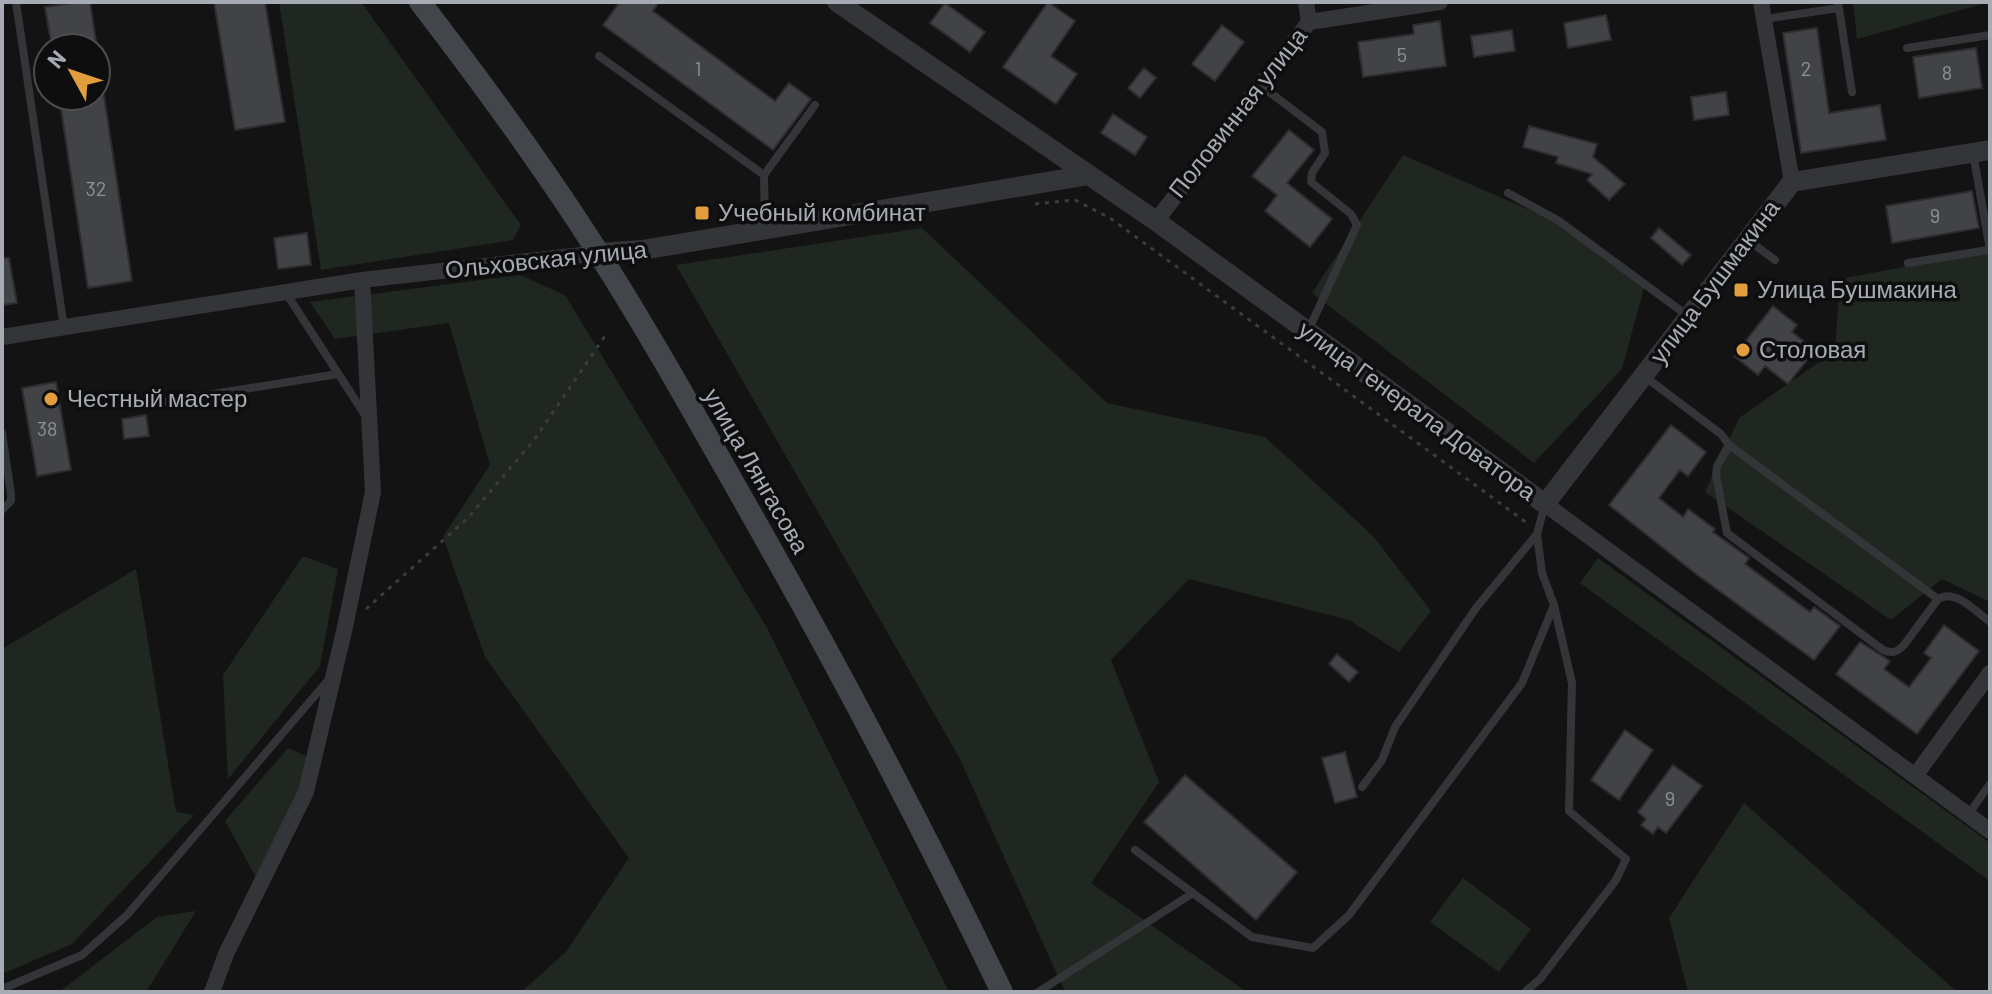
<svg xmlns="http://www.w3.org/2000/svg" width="1992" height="994" viewBox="0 0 1992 994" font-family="Barlow,sans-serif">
<rect width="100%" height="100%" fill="#131314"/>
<path fill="#202720" d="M279,2H361L521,225L513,240L321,270Z
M1853,2H1990L1857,39Z
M1403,155L1548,218L1645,284L1622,369L1534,463L1312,293Z
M922,228L1107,403L1265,437L1373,536L1431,611L1399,652L1349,620L1189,579L1111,660L1159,782L1091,883L1247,992H1065L959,757L676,265Z
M1983,252L1990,253V602L1942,579L1891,620L1705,492L1739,418L1835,351L1840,279Z
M520,275L565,295L766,626L949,992H521L566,952L629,858L485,657L443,537L490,465L449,323L335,339L310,302Z
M303,556L338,569L320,666L228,779L223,675Z
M1598,558L1990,843V881L1580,583Z
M136,569L176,812L194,815L72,944L2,974V649Z
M288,748L306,756L303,791L257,879L225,821Z
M1744,803L1957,992H1688L1669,918Z
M1463,878L1531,929L1499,972L1430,922Z
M196,911L146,992H59L157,917Z"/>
<path fill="#424347" stroke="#2d2d30" stroke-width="2" d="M79,2H90L97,48H52L45,7Z
M214,2H265L285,122L235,130Z
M620,2H659L653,11L775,101L789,83L811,99L773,150L603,25Z
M1048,2L1075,21L1051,56L1077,74L1056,104L1003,67Z
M945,3L985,32L970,52L930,23Z
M1606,15L1611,40L1568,48L1564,23Z
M1440,21L1446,66L1363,77L1358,42L1414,34L1413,25Z
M1222,25L1244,42L1215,81L1192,64Z
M1817,28L1829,113L1880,105L1886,140L1801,153L1783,33Z
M1512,30L1515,51L1474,57L1471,36Z
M1976,48L1982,88L1919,98L1913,57Z
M1144,68L1156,78L1140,98L1128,88Z
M1726,92L1729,115L1694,120L1691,97Z
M59,96H104L132,281L88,288Z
M1113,114L1147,137L1135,155L1101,133Z
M1529,126L1597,144L1593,157L1625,184L1609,200L1587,180L1592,174L1556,163L1558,157L1523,147Z
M1289,130L1314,150L1287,183L1332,219L1310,247L1265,211L1277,195L1252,176Z
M1972,191L1979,228L1892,243L1886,206Z
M1659,228L1691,255L1682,265L1651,238Z
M307,233L311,265L278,269L274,238Z
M2,258H9L17,303L2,305Z
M1773,306L1797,325L1792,332L1815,350L1788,384L1765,366L1758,375L1734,356Z
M56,382L71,470L37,476L22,388Z
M146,415L149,436L124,439L122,419Z
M1671,425L1706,452L1688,476L1680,470L1659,498L1683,517L1688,509L1715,529L1713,532L1749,558L1745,564L1810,612L1814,607L1840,626L1814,660L1696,574L1609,505Z
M1944,625L1979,651L1917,734L1836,674L1860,642L1890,661L1884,669L1909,687L1931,658L1924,653Z
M1337,654L1358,672L1349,682L1329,664Z
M1625,730L1653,750L1619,800L1591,780Z
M1345,752L1357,797L1335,803L1322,758Z
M1673,765L1702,786L1666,833L1658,827L1653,834L1641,825L1646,819L1638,812Z
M1185,775L1297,872L1256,920L1144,822Z"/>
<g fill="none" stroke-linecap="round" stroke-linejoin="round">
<path stroke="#3a3c40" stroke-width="3" stroke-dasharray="4 6" stroke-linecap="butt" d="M1035,204L1075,200L1110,218L1527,523
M366,609L467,519L534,440L605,336"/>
<path stroke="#343539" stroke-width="8" d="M16,2L64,328
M1838,2L1852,92
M1765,19L1839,8
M1907,48L1990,35
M599,56L764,175L765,229
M1260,85L1322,132L1325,153L1312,173L1311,182L1351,214L1357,225L1308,331
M1973,153L1990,250
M764,175L815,105
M1508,193L1559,221L1688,316
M1748,240L1775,260
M1908,263L1988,250
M286,293L365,415
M1644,376L1721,434L1729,445L1717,466L1716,475L1727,533L1883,650C1893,654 1897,652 1904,645L1938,599C1956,588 1976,612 1990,622
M157,403L338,374
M2,433L11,494V501L2,510
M1729,445L1938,599
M1362,787L1382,760L1395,727L1476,608L1537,534
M1968,815L1990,784
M1135,850L1252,937L1313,948L1349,915L1522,683L1554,605
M2,989L82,955L127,915L330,678
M1038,992L1193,893
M1525,992L1540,979L1616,880L1626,859L1569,811L1572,683L1554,605L1542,573L1537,534L1545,504"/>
<path stroke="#343539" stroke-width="16" d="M1761,2L1792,182
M1309,22L1440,2
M1156,221L1309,22L1306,2
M2,337L362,280L599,253
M1545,504L1990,831
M1915,776L1990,673
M212,992L226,954L306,792L345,627L373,492L362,280"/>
<path stroke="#343539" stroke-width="20" d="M837,2L1156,221L1545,504L1792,182L1990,150
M599,253L642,250L1089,175"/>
<path stroke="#424549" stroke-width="22" d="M420,2C483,84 544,167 599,254C652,337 700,424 749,510C839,668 923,828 1002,992"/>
</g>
<g fill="#e29d3d" stroke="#0e0e0f" stroke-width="3">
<rect x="694" y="205" width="16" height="16" rx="4"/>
<rect x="1733" y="282" width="16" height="16" rx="4"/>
<circle cx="1743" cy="350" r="8"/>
<circle cx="51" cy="399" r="8"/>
</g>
<g text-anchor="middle" stroke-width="7" stroke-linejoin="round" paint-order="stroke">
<g font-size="20" fill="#8d9199">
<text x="1402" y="62">5</text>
<text x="698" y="76">1</text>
<text x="1806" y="76">2</text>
<text x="1947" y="80">8</text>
<text x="96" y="196">32</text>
<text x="1935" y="223">9</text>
<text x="47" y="436">38</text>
<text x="1670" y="806">9</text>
</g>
<g font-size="24" fill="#a6abb4" stroke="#0e0e0f">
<text transform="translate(1238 113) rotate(-52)" y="8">Половинная улица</text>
<text transform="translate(546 260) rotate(-6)" y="8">Ольховская улица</text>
<text transform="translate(1715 282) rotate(-53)" y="8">улица Бушмакина</text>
<text transform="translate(1417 411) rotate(36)" y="8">улица Генерала Доватора</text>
<text transform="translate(756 471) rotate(60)" y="8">улица Лянгасова</text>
</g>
<g font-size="24" fill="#a6abb4" stroke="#0e0e0f" text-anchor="start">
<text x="718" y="221">Учебный комбинат</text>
<text x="1757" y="298">Улица Бушмакина</text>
<text x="1759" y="358">Столовая</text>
<text x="67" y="407">Честный мастер</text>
</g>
</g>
<rect width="1992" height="994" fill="none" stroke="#a6abb4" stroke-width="8"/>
<g transform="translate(72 72) rotate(310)"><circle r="38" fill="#0e0e0f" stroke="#4b4d51" stroke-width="2"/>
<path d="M0-6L14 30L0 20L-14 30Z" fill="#e29d3d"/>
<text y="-12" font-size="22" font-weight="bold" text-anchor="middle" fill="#a6abb4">N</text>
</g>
</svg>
